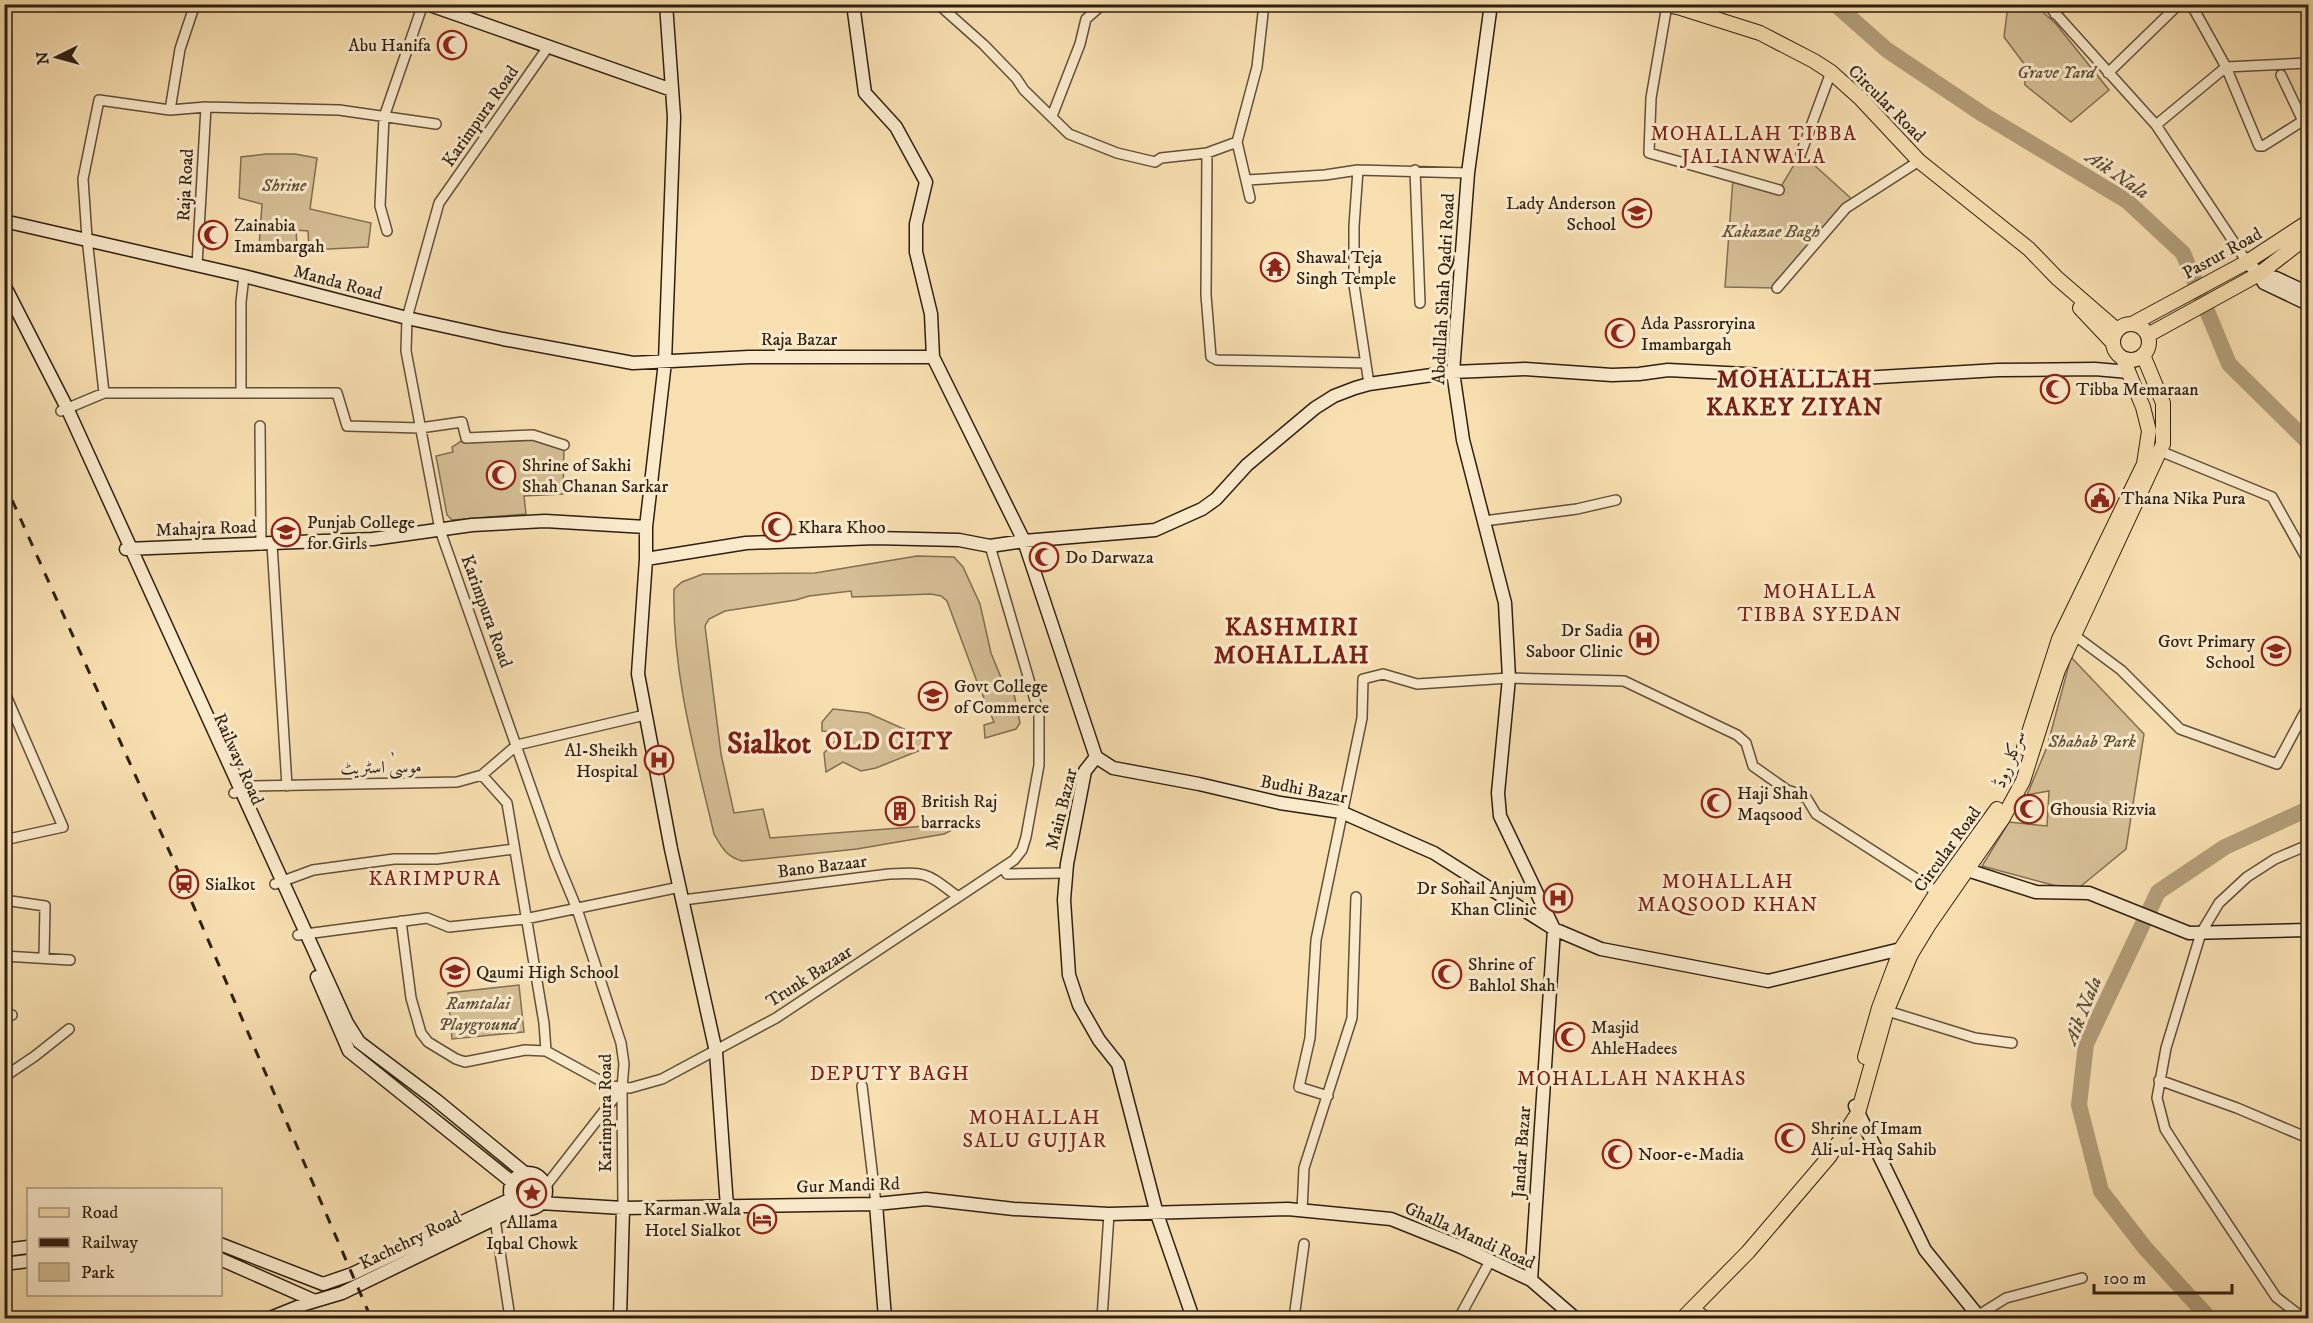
<svg xmlns="http://www.w3.org/2000/svg" width="2313" height="1323" viewBox="0 0 2313 1323" font-family="'IM FELL DW Pica',Amiri,serif">
<rect width="100%" height="100%" fill="#f8dfb0"/>
<filter id="stains"><feTurbulence type="fractalNoise" baseFrequency=".00333" numOctaves="4"/><feColorMatrix values="0 0 0 0 .2 0 0 0 0 .09 0 0 0 0 .02 0 0 0 .5 -.17"/></filter>
<radialGradient id="worn" r=".72"><stop offset=".6" stop-color="#630" stop-opacity="0"/><stop offset="1" stop-color="#630" stop-opacity=".3"/></radialGradient>
<path fill="#d5be95" stroke="#816e53" stroke-width="1.5" d="M2008,5H2035L2056,24L2109,90L2071,122L2025,85V65L2004,37Z
M1801,153L1855,202L1777,288L1725,287L1733,179L1779,190Z
M266,154H295L317,158L310,209L371,223L368,247L309,250L308,231L296,230L297,245L259,247L262,204L239,198L241,157Z
M533,435L564,445L563,494L524,496L526,514L452,520L447,515L436,456L453,452L452,447L466,438Z
M917,556L954,557L963,567L980,604L991,653L1002,680L1013,689L1020,723L1016,729L985,738L984,725L994,722L976,679L947,601L941,596L931,594L852,597L851,591L809,596L796,600L725,611L709,619L705,626L721,754L734,813L763,809L770,838L952,824L956,828L944,834L857,849L742,861C726,856 722,848 714,834C695,753 672,673 674,589L682,582L703,574L815,573Z
M2071,657L2144,734L2126,849L2075,891L1982,866L2009,822L2047,826L2049,791L2027,795L2047,747Z
M833,709L868,713L922,737L923,749L876,768L861,771L843,762L826,772L824,753L836,740L831,732L822,731V722Z
M519,985L524,1032L452,1039L448,993Z"/>
<g fill="none" stroke-linecap="round" stroke-linejoin="round">
<path stroke="#b39e7a" stroke-width="16" d="M1835,4L1887,50L1984,115L2127,201L2183,253L2229,364L2308,442
M2209,1318L2145,1248L2101,1191L2079,1105L2086,1044L2158,892L2225,847L2308,809"/>
<g stroke="#604f39" stroke-width="12">
<path id="street" d="M938,4L984,45L1016,78L1024,90L1069,134L1117,153L1155,162L1161,158L1207,153L1237,142
M2047,4L2156,125L2247,262
M2191,4L2226,67L2259,146H2263L2301,122L2302,119L2281,75
M1667,5L1651,98L1649,153L1779,190
M2055,14L2063,4
M548,47L439,203L407,318L406,351L440,530L555,856L577,909L621,1043L624,1064L622,1088L623,1208
M2108,73L2174,9L2182,4
M170,110L180,49L195,4
M1052,116L1080,44L1086,19L1103,4
M2156,125L2226,67L2308,63
M1207,153L1206,295L1211,357L1217,360L1365,363
M1801,153L1831,72
M1358,170L1354,226V285L1369,384
M1415,170L1420,303
M1247,180L1325,175L1358,170L1468,173
M1250,198L1237,142L1257,67L1264,4
M387,231L380,206L384,117L423,4
M197,265L206,107
M1777,288L1846,208L1919,161
M104,393L87,238L83,179L99,100L170,110L206,107L339,110L436,124
M241,393V302L244,276
M61,411L104,393H337L347,426L420,428L462,422L466,438L533,435L564,445
M260,426L261,545
M2160,451L2272,497L2308,561
M1484,521L1577,509L1616,500
M272,544L287,786
M2070,632L2121,670L2180,729L2277,764L2308,706
M4,691L63,827L4,840
M482,775L507,803L544,1023L546,1051
M234,793L252,786L457,782L482,775L517,745L645,715
M1004,869L1007,874L1066,873
M275,884L313,870L394,859H437L514,849
M4,886L7,900
M4,900L45,906L44,957
M683,900L889,874C928,872 926,873 957,896
M401,921L411,998L421,1033L428,1042L456,1059L465,1062L525,1050L546,1051L610,1086L630,1088L662,1079L776,1018L1014,860L1022,850L1026,837L1039,765V714L990,546
M298,935L427,918L449,927L525,919L680,887
M4,956L70,960
M1881,1009L1975,1038L2012,1043
M4,1015H12
M4,1077L35,1056L69,1029
M2159,1080L2237,1108L2308,1138
M862,1086L876,1204
M1328,1096L1299,1087L1310,1038L1316,940L1362,718L1363,679L1383,674L1417,684L1509,678L1624,681L1737,735L1746,743L1753,766L1787,790L1799,794L1807,799L1816,814L1937,892
M545,1187L622,1088
M1302,1211L1304,1168L1352,1018L1356,897
M495,1219L510,1318
M1693,1307L1708,1318
M1102,1318L1109,1214
M1294,1318L1304,1244
M1459,1318L1490,1261
M1974,1318L2006,1298L2082,1278
M2303,1318L2276,1297L2183,1157L2165,1129L2157,1098L2166,1048L2201,933L2219,903L2247,877L2275,859L2308,845"/>
</g>
<g stroke="#2d1f11" stroke-width="15">
<path id="secondary" d="M427,4L672,90
M666,4L674,117L665,362L646,527V559L638,674L671,849L716,1052L727,1207
M853,4L865,93L896,127L926,182L916,224V252L931,314L933,357L1024,541L1096,757
M1491,4L1468,173L1453,372L1463,440L1505,603L1509,678L1498,793L1500,816L1554,929L1531,1280
M4,221L244,276L407,318L503,339L633,363L749,357H933
M2247,262L2259,274L2264,283L2308,304
M2259,274L2276,278L2308,293
M4,285L67,408L347,1023L359,1042L436,1100L526,1174
M126,549L373,539L472,525L545,521L646,527
M646,559L746,543L875,538L959,540L990,546L1024,541L1155,530L1202,509L1216,499L1247,465L1315,408L1334,396L1355,388L1369,384L1453,372L1525,369L1612,375L1639,374L1668,370L1845,379L1998,370L2095,369L2129,372
M1096,757L1113,768L1199,784L1280,803L1341,812L1434,853L1554,929L1601,949L1768,981L1901,949
M1096,757L1085,771L1067,864L1064,900L1069,975L1079,1005L1099,1040L1118,1064L1157,1214L1193,1318
M1958,867L2036,892L2089,893L2189,933L2308,930
M317,977L349,1051L512,1182
M1855,1106L1925,1250L1980,1318
M510 1191a18 18 0 1 1 36 0a18 18 0 1 1-36 0Z
M540,1203L623,1208L876,1204L926,1199L1014,1209L1109,1214L1288,1209L1391,1219L1461,1247L1531,1280L1575,1318
M876,1204L885,1318
M220,1244L323,1284L352,1274L511,1199
M4,1250L28,1247
M220,1259L315,1301
M4,1264L28,1261
M270,1318L305,1304L342,1293L519,1207
M620,1318L623,1208"/>
</g>
<g stroke="#2d1f11" stroke-width="16">
<path id="primary" d="M1661,4L1681,8L1760,33L1814,61L1831,72L1860,98L1919,161L2029,249L2057,278L2117,330
M2080,308L2113,343
M2113 342a18 18 0 1 1 36 0a18 18 0 1 1-36 0Z
M2132,324L2247,262L2308,222
M2148,335L2259,274L2308,236
M2024,748L2059,639L2144,464L2149,431L2143,407L2123,359
M1865,1057L1879,1008L1901,949L1937,892L1997,809
M1683,1318L1748,1252L1829,1157L1858,1113L1887,1010L1911,954L1928,926L2003,818L2023,781L2058,670L2163,444V403L2143,355"/>
</g>
<use href="#street" stroke="#faeacc" stroke-width="9"/>
<use href="#secondary" stroke="#faeacc" stroke-width="12"/>
<use href="#primary" stroke="#f8dfb0" stroke-width="14"/>
<path stroke="#2d1f11" stroke-width="3" stroke-dasharray="10 10" stroke-linecap="butt" d="M4,482L184,884L371,1318"/>
</g>
<defs>
<g id="mosque-ring" transform="scale(1.5)"><circle r="9.5" fill="#faeacc" stroke="#8f2418" stroke-width="1.5"/><path d="M3.5-4.9A6 6 0 1 0 3.5 4.9A5 5 0 1 1 3.5-4.9Z" fill="#8f2418"/></g>
<g id="school-ring" transform="scale(1.5)"><circle r="9.5" fill="#faeacc" stroke="#8f2418" stroke-width="1.5"/><path d="M0-5L7-2L0 1L-7-2ZM-4 1L0 2.5L4 1V4Q0 6-4 4Z" fill="#8f2418"/></g>
<g id="temple-ring" transform="scale(1.5)"><circle r="9.5" fill="#faeacc" stroke="#8f2418" stroke-width="1.5"/><path d="M0-6L5-2H3V0L6.5 2.5H4V6H1.5V3h-3V6H-4V2.5H-6.5L-3 0V-2H-5Z" fill="#8f2418"/></g>
<g id="civic-ring" transform="scale(1.5)"><circle r="9.5" fill="#faeacc" stroke="#8f2418" stroke-width="1.5"/><path d="M-.6-6.5H3V-4.5H.6V-3L4-1V1h2V6H-6V1h2V-1L-.6-3ZM-1.2 2.5V6h2.4V2.5Z" fill="#8f2418"/></g>
<g id="university-ring" transform="scale(1.5)"><circle r="9.5" fill="#faeacc" stroke="#8f2418" stroke-width="1.5"/><path d="M0-5L7-2L0 1L-7-2ZM-4 1L0 2.5L4 1V4Q0 6-4 4Z" fill="#8f2418"/></g>
<g id="hospital-ring" transform="scale(1.5)"><circle r="9.5" fill="#faeacc" stroke="#8f2418" stroke-width="1.5"/><path d="M-5-5h3v3.5h4V-5h3V5h-3V1.5h-4V5h-3Z" fill="#8f2418"/></g>
<g id="building-ring" transform="scale(1.5)"><circle r="9.5" fill="#faeacc" stroke="#8f2418" stroke-width="1.5"/><path d="M-4-6H4V6H1V3H-1V6H-4ZM-2.5-4.3h1.7v1.8h-1.7ZM.8-4.3h1.7v1.8H.8ZM-2.5-1h1.7V.8h-1.7ZM.8-1h1.7V.8H.8Z" fill="#8f2418"/></g>
<g id="station-ring" transform="scale(1.5)"><circle r="9.5" fill="#faeacc" stroke="#8f2418" stroke-width="1.5"/><path d="M-3-6H3Q5-6 5-4V2Q5 4 3 4L4.5 6H3L1.5 4h-3L-3 6H-4.5L-3 4Q-5 4-5 2V-4Q-5-6-3-6ZM-3.5-4v3h7v-3ZM-3.5 1v1.5H-2V1ZM2 1v1.5H3.5V1Z" fill="#8f2418"/></g>
<g id="sight-ring" transform="scale(1.5)"><circle r="9.5" fill="#faeacc" stroke="#8f2418" stroke-width="1.5"/><path d="M0-6L1.8-2.2L6-1.7L2.9 1.2L3.7 5.4L0 3.3L-3.7 5.4L-2.9 1.2L-6-1.7L-1.8-2.2Z" fill="#8f2418"/></g>
<g id="hotel-ring" transform="scale(1.5)"><circle r="9.5" fill="#faeacc" stroke="#8f2418" stroke-width="1.5"/><path d="M-6-4.5h1.5V1H6V5H4.5V3h-9V5H-6ZM-4 0a1.8 1.8 0 1 1 3.6 0ZM.5 0V-2.5h3Q6-2.5 6 0Z" fill="#8f2418"/></g>
</defs>
<g fill-rule="evenodd">
<use href="#mosque-ring" x="452" y="45"/>
<use href="#school-ring" x="1637" y="213"/>
<use href="#mosque-ring" x="213" y="235"/>
<use href="#temple-ring" x="1275" y="267"/>
<use href="#mosque-ring" x="1620" y="333"/>
<use href="#mosque-ring" x="2055" y="389"/>
<use href="#mosque-ring" x="501" y="475"/>
<use href="#civic-ring" x="2100" y="498"/>
<use href="#mosque-ring" x="777" y="527"/>
<use href="#university-ring" x="286" y="532"/>
<use href="#mosque-ring" x="1044" y="557"/>
<use href="#hospital-ring" x="1644" y="640"/>
<use href="#school-ring" x="2276" y="651"/>
<use href="#university-ring" x="933" y="696"/>
<use href="#hospital-ring" x="659" y="760"/>
<use href="#mosque-ring" x="1716" y="803"/>
<use href="#mosque-ring" x="2029" y="809"/>
<use href="#building-ring" x="900" y="811"/>
<use href="#station-ring" x="184" y="884"/>
<use href="#hospital-ring" x="1558" y="898"/>
<use href="#school-ring" x="455" y="972"/>
<use href="#mosque-ring" x="1447" y="974"/>
<use href="#mosque-ring" x="1570" y="1037"/>
<use href="#mosque-ring" x="1790" y="1138"/>
<use href="#mosque-ring" x="1617" y="1154"/>
<use href="#sight-ring" x="532" y="1193"/>
<use href="#hotel-ring" x="762" y="1219"/>
</g>
<g text-anchor="middle" stroke-width="6" stroke-linejoin="round" paint-order="stroke">
<g font-size="18" fill="#2d1f11" stroke="#faeacc" text-anchor="start">
<text x="431" y="51" text-anchor="end">Abu Hanifa</text>
<text x="1616" y="209" text-anchor="end">Lady Anderson<tspan x="1616" dy="21">School</tspan></text>
<text x="234" y="231">Zainabia<tspan x="234" dy="21">Imambargah</tspan></text>
<text x="1296" y="263">Shawal Teja<tspan x="1296" dy="21">Singh Temple</tspan></text>
<text x="1641" y="329">Ada Passroryina<tspan x="1641" dy="21">Imambargah</tspan></text>
<text x="2076" y="395">Tibba Memaraan</text>
<text x="522" y="471">Shrine of Sakhi<tspan x="522" dy="21">Shah Chanan Sarkar</tspan></text>
<text x="2121" y="504">Thana Nika Pura</text>
<text x="307" y="528">Punjab College<tspan x="307" dy="21">for Girls</tspan></text>
<text x="798" y="533">Khara Khoo</text>
<text x="1065" y="563">Do Darwaza</text>
<text x="1623" y="636" text-anchor="end">Dr Sadia<tspan x="1623" dy="21">Saboor Clinic</tspan></text>
<text x="2255" y="647" text-anchor="end">Govt Primary<tspan x="2255" dy="21">School</tspan></text>
<text x="954" y="692">Govt College<tspan x="954" dy="21">of Commerce</tspan></text>
<text x="638" y="756" text-anchor="end">Al-Sheikh<tspan x="638" dy="21">Hospital</tspan></text>
<text x="1737" y="799">Haji Shah<tspan x="1737" dy="21">Maqsood</tspan></text>
<text x="921" y="807">British Raj<tspan x="921" dy="21">barracks</tspan></text>
<text x="2050" y="815">Ghousia Rizvia</text>
<text x="205" y="890">Sialkot</text>
<text x="1537" y="894" text-anchor="end">Dr Sohail Anjum<tspan x="1537" dy="21">Khan Clinic</tspan></text>
<text x="1468" y="970">Shrine of<tspan x="1468" dy="21">Bahlol Shah</tspan></text>
<text x="476" y="978">Qaumi High School</text>
<text x="1591" y="1033">Masjid<tspan x="1591" dy="21">AhleHadees</tspan></text>
<text x="1811" y="1134">Shrine of Imam<tspan x="1811" dy="21">Ali-ul-Haq Sahib</tspan></text>
<text x="1638" y="1160">Noor-e-Madia</text>
<text x="741" y="1215" text-anchor="end">Karman Wala<tspan x="741" dy="21">Hotel Sialkot</tspan></text>
<text x="532" y="1228" text-anchor="middle">Allama<tspan x="532" dy="21">Iqbal Chowk</tspan></text>
</g>
<g font-size="18" font-style="italic" fill="#5f4f39" stroke="#faeacc">
<text x="2056" y="78">Grave Yard</text>
<text x="284" y="191">Shrine</text>
<text x="1771" y="237">Kakazae Bagh</text>
<text x="2092" y="747">Shahab Park</text>
<text x="478" y="1009">Ramtalai<tspan x="478" dy="21">Playground</tspan></text>
</g>
<g font-size="18" fill="#2d1f11" stroke="#faeacc">
<text transform="translate(1887 103) rotate(45)" y="6">Circular Road</text>
<text transform="translate(480 116) rotate(-55)" y="6">Karimpura Road</text>
<text transform="translate(185 185) rotate(-87)" y="6">Raja Road</text>
<text transform="translate(2222 253) rotate(-29)" y="6">Pasrur Road</text>
<text transform="translate(338 282) rotate(15)" y="6">Manda Road</text>
<text transform="translate(1443 289) rotate(-87)" y="6">Abdullah Shah Qadri Road</text>
<text x="799" y="345">Raja Bazar</text>
<text transform="translate(206 528) rotate(-2)" y="6">Mahajra Road</text>
<text transform="translate(487 611) rotate(70)" y="6">Karimpura Road</text>
<text transform="translate(239 759) rotate(66)" y="6">Railway Road</text>
<text transform="translate(2009 759) rotate(-69)" y="6">سرکلر روڈ</text>
<text transform="translate(381 767) rotate(-1)" y="6">موسیٰ اسٹریٹ</text>
<text transform="translate(1304 789) rotate(11)" y="6">Budhi Bazar</text>
<text transform="translate(1061 809) rotate(-76)" y="6">Main Bazar</text>
<text transform="translate(1947 849) rotate(-54)" y="6">Circular Road</text>
<text transform="translate(822 866) rotate(-7)" y="6">Bano Bazaar</text>
<text transform="translate(809 976) rotate(-33)" y="6">Trunk Bazaar</text>
<text transform="translate(605 1113) rotate(-90)" y="6">Karimpura Road</text>
<text transform="translate(1521 1152) rotate(-86)" y="6">Jandar Bazar</text>
<text transform="translate(848 1185) rotate(-2)" y="6">Gur Mandi Rd</text>
<text transform="translate(1470 1235) rotate(24)" y="6">Ghalla Mandi Road</text>
<text transform="translate(410 1240) rotate(-26)" y="6">Kachehry Road</text>
</g>
<g font-size="20" letter-spacing="1.5" fill="#7a1f14" stroke="#faeacc">
<text x="1754" y="140">MOHALLAH TIBBA<tspan x="1754" dy="23">JALIANWALA</tspan></text>
<text x="1820" y="598">MOHALLA<tspan x="1820" dy="23">TIBBA SYEDAN</tspan></text>
<text x="435" y="885">KARIMPURA</text>
<text x="1728" y="888">MOHALLAH<tspan x="1728" dy="23">MAQSOOD KHAN</tspan></text>
<text x="890" y="1080">DEPUTY BAGH</text>
<text x="1632" y="1085">MOHALLAH NAKHAS</text>
<text x="1035" y="1124">MOHALLAH<tspan x="1035" dy="23">SALU GUJJAR</tspan></text>
</g>
<g font-size="20" font-style="italic" fill="#5c4b36" stroke="#faeacc">
<text transform="translate(2118 174) rotate(34)" y="7">Aik Nala</text>
<text transform="translate(2082 1010) rotate(-68)" y="7">Aik Nala</text>
</g>
<g font-size="24" font-weight="bold" letter-spacing="1.5" fill="#7a1f14" stroke="#faeacc">
<text x="1795" y="387">MOHALLAH<tspan x="1795" dy="28">KAKEY ZIYAN</tspan></text>
<text x="1292" y="635">KASHMIRI<tspan x="1292" dy="28">MOHALLAH</tspan></text>
<text x="889" y="749">OLD CITY</text>
</g>
<g font-size="30" font-weight="bold" fill="#7a1f14" stroke="#faeacc">
<text x="769" y="753">Sialkot</text>
</g>
</g>
<rect width="2313" height="1323" fill="none" stroke="#f8dfb0" stroke-width="24"/>
<rect x="6" y="6" width="2301" height="1311" fill="none" stroke="#2d1f11" stroke-width="3"/>
<rect x="12" y="12" width="2289" height="1299" fill="none" stroke="#2d1f11" stroke-width="1.5"/>
<rect x="27" y="1188" width="195" height="108" fill="#faeacc" stroke="#a89981" stroke-width="1.5"/>
<rect x="39" y="1208" width="30" height="9" fill="#f8dfb0" stroke="#a89981" stroke-width="1.5"/>
<text x="81" y="1218" font-size="18" fill="#2d1f11">Road</text>
<rect x="39" y="1238" width="30" height="9" fill="#2d1f11" stroke="#a89981" stroke-width="1.5"/>
<text x="81" y="1248" font-size="18" fill="#2d1f11">Railway</text>
<rect x="39" y="1263" width="30" height="18" fill="#d5be95" stroke="#a89981" stroke-width="1.5"/>
<text x="81" y="1278" font-size="18" fill="#2d1f11">Park</text>
<g transform="translate(57 57) rotate(265)" stroke="#faeacc" stroke-width="4.5" paint-order="stroke">
<path d="M0-4.5L10 22L0 15L-10 22Z" fill="#2d1f11"/>
<text y="-9" font-size="16" font-weight="bold" text-anchor="middle" fill="#2d1f11">N</text>
</g>
<path d="M2094 1284v9h138v-9" fill="none" stroke="#2d1f11" stroke-width="3"/>
<text x="2103" y="1284" font-size="18" fill="#2d1f11" stroke="#faeacc" stroke-width="4.5" paint-order="stroke">100 m</text>
<rect width="100%" height="100%" filter="url(#stains)"/>
<rect width="100%" height="100%" fill="url(#worn)"/>
</svg>
